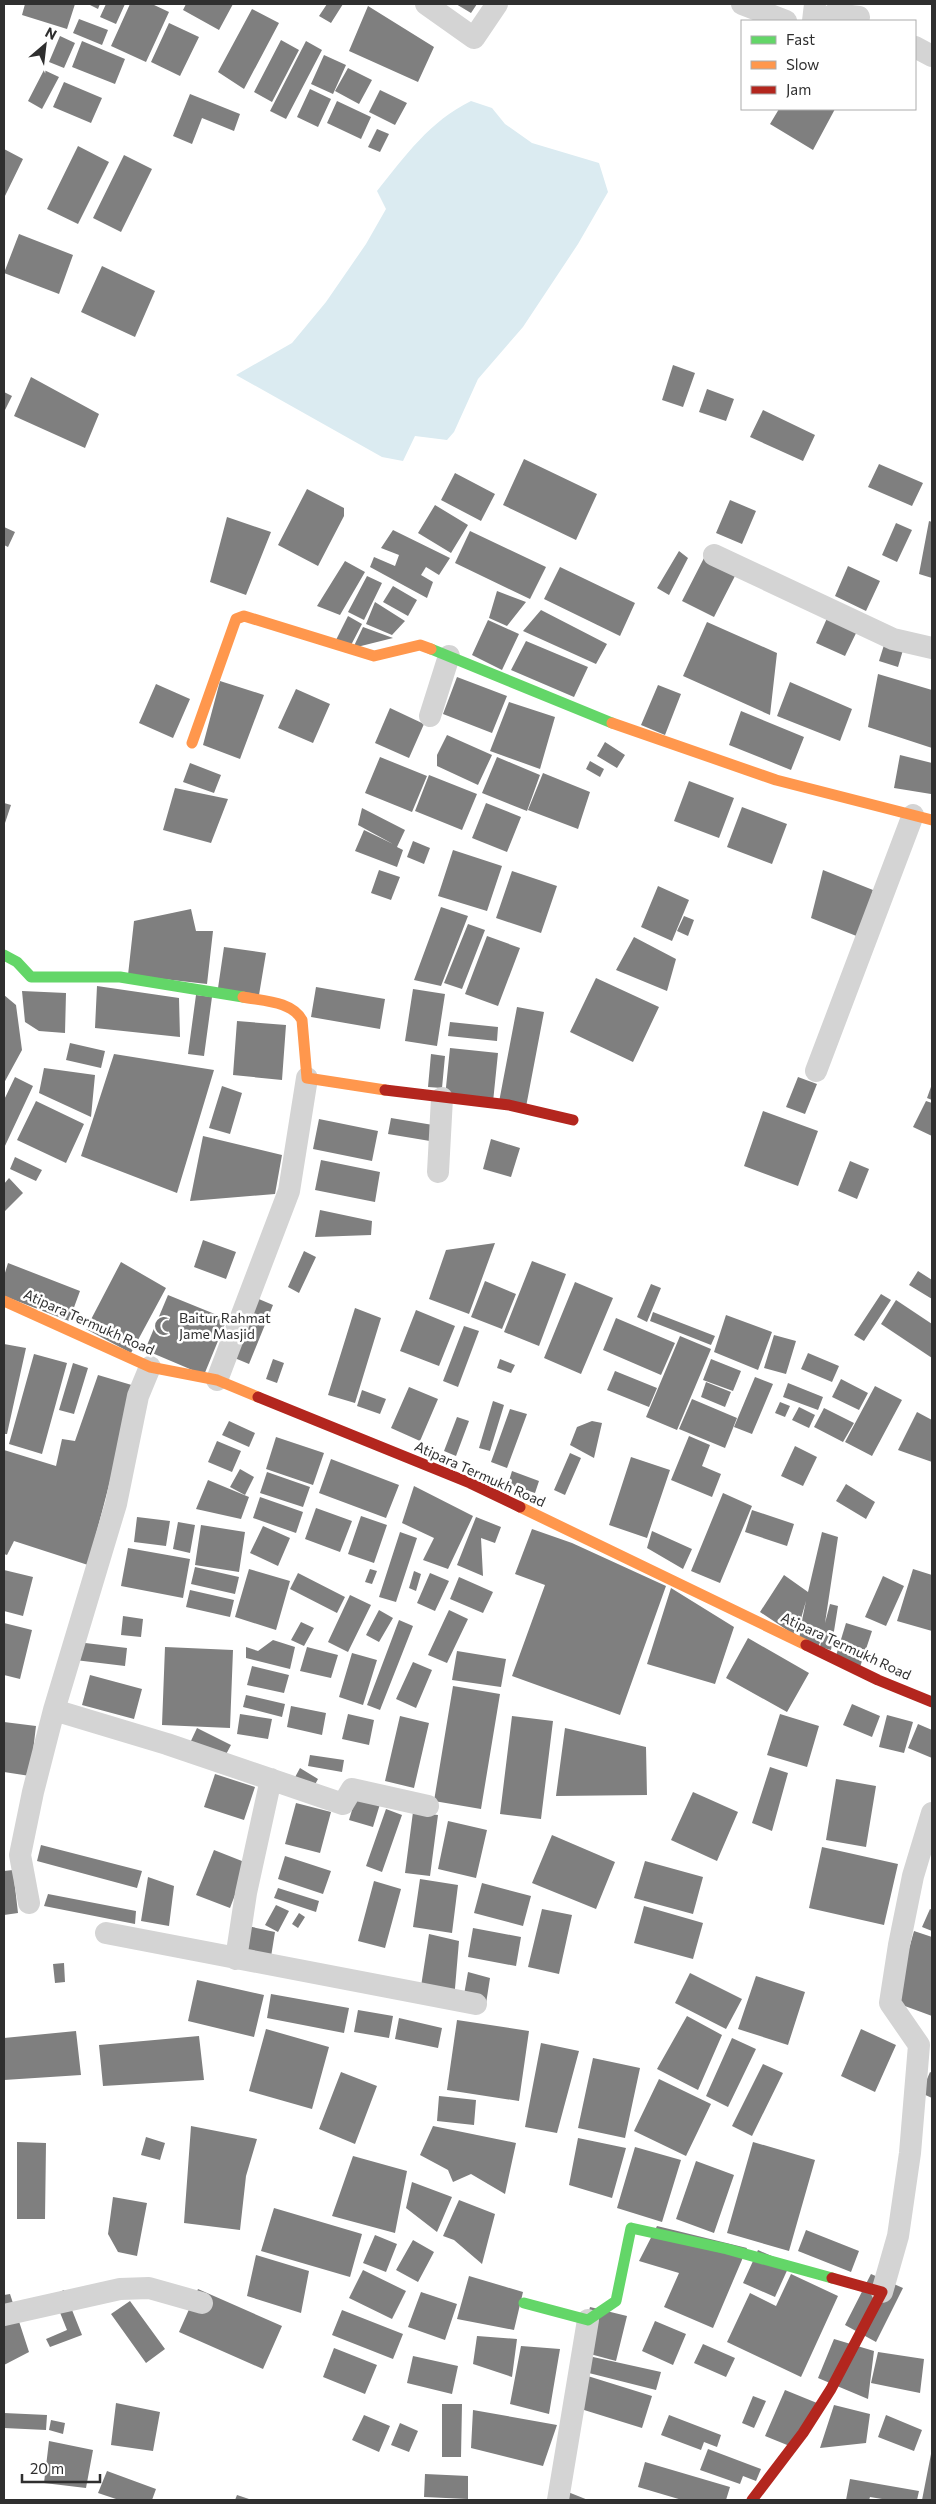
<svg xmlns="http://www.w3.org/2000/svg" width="936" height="2504" viewBox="0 0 936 2504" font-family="Commissioner,sans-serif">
<rect width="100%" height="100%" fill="#fff"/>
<path fill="#dbebf1" d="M471,101L492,108L505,124L532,143L599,163L608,192L578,244L523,327L478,379L454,432L447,440L415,436L403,461L382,457L236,375L292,343L326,302L366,244L386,209L377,191C405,156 430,121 471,101Z"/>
<path fill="#7f7f7f" d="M25,4H75L67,29L22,15Z
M88,4H100L98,9Z
M106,4H125L116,24L100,17Z
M130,4H152L169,12L146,62L111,46Z
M186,4H233L219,30L183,10Z
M327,4H343L331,23L319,16Z
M456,4H477L471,13Z
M368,6L434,47L418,82L349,51Z
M252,9L279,23L244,89L218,72Z
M79,19L108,30L102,45L73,33Z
M169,23L199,37L180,76L151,62Z
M60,36L75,43L64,68L49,62Z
M281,40L299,50L272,102L254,92Z
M82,41L125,59L115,84L72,67Z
M306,41L322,50L286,119L270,111Z
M324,55L346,65L333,94L311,84Z
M348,68L372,80L359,104L335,91Z
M44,70L59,77L42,109L28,101Z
M64,82L102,98L91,123L53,107Z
M310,89L331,99L318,127L297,117Z
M380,90L407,103L395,125L369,112Z
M190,94L240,114L234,131L202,118L192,144L173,136Z
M337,101L371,117L361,139L327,123Z
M779,109H835L813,150L770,124Z
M377,129L389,134L380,152L368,147Z
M78,146L109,162L78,224L47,209Z
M4,149L23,159L4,198Z
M124,155L152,169L121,232L93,218Z
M19,234L73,255L59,294L4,273Z
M102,266L155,291L135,337L81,312Z
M673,365L695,373L683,407L662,400Z
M31,377L99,414L85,448L14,416Z
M707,389L734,399L726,421L699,412Z
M4,392L12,396L4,412Z
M763,410L815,435L803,461L750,437Z
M524,459L597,494L576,540L503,505Z
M879,464L923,483L912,506L868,487Z
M455,473L495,494L481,521L441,500Z
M307,489L344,508V516L318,566L278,545Z
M730,500L756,511L742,544L716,533Z
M435,505L468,525L451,553L418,533Z
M227,517L271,532L246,595L210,582Z
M929,521L932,522V578L919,574Z
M896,523L912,530L897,562L882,555Z
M4,527L15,532L8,547L4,545Z
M393,530L450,558L439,575L426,567L421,575L433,582L427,598L370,567L374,557L395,566L399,555L381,548Z
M470,531L546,567L530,599L455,563Z
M679,551L688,558L669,595L657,588Z
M704,558L736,574L714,617L682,601Z
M345,561L365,572L340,615L317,606Z
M848,566L880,581L866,611L835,596Z
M560,567L635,603L620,636L544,599Z
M367,576L382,583L364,620L348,612Z
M393,586L417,600L408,616L383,602Z
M497,591L526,602L507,626L489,618Z
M375,602L405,621L392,635L366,624Z
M541,610L607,644L596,664L523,631Z
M348,616L362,624L349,649L333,646Z
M828,616L858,629L845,656L816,643Z
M488,620L519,634L502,670L472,655Z
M707,622L777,653L770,715L683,676Z
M363,627L393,638L353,648Z
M526,641L588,667L574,697L511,670Z
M884,645L903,650L898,667L879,661Z
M878,674L932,690V748L868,727Z
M457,677L507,696L492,733L443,714Z
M220,681L264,695L240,759L203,745Z
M790,682L852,709L840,741L777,716Z
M156,684L190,699L173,738L139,723Z
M658,685L681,694L665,735L641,725Z
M296,689L330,704L313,743L278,728Z
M509,702L555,717L540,769L490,751Z
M390,708L424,724L409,758L375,743Z
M741,711L804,737L791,770L729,745Z
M447,735L492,755L478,785L437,766V755Z
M605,742L625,755L617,768L597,756Z
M900,755L932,763L931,794L894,788Z
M380,757L427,776L412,812L365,793Z
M497,757L540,775L527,811L482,793Z
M590,761L604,769L600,777L586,769Z
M190,763L221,775L214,793L183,782Z
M543,773L590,792L578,829L528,810Z
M429,775L477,794L462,830L415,811Z
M689,781L734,798L719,838L674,821Z
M175,788L228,799L211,843L163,830Z
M4,803L11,805L4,826Z
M486,803L521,817L507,852L472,838Z
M742,807L787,824L772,864L727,847Z
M362,808L405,830L397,847L403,850L397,867L355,851L364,830L393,844L358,825Z
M413,841L430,848L424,864L407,857Z
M453,850L502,866L487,911L438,896Z
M379,870L400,877L391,900L371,893Z
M823,870L873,890L859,937L811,918Z
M512,871L557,886L541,933L496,918Z
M658,886L689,900L672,941L641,927Z
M441,907L468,916L441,986L414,980Z
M191,909L196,931H213L207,984L128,975L134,921Z
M684,916L694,920L688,936L677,931Z
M468,924L485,930L462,989L444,983Z
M487,936L520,948L498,1006L465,994Z
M634,937L676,959L667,991L616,970Z
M224,947L266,953L259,995L218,988Z
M596,978L659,1007L633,1062L570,1032Z
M97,986L179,998L180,1037L95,1028Z
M316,987L385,999L380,1029L311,1017Z
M413,989L445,994L437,1046L405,1041Z
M22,991L66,993L65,1033L39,1031L25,1022Z
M4,995L16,1005L22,1050L4,1083Z
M196,995L212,997L204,1056L188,1054Z
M517,1007L544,1012L526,1107L499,1102Z
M237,1021L286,1025L282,1080L233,1075Z
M450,1022L498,1027L497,1041L448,1036Z
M70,1043L105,1051L101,1068L66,1060Z
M450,1048L498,1053L493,1102L445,1097Z
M114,1054L214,1070L177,1193L81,1156Z
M431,1054L445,1056L442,1088L428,1087Z
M44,1068L95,1075L91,1117L39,1093Z
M15,1077L33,1086L4,1148V1100Z
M798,1077L817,1084L805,1114L786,1107Z
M932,1084V1100L927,1098Z
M222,1086L242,1093L230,1134L209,1128Z
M36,1101L84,1124L66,1163L17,1140Z
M926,1101L932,1103V1136L913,1127Z
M763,1111L818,1131L798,1186L744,1166Z
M391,1118L439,1126L436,1142L388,1134Z
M319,1119L378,1131L372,1161L313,1149Z
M203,1136L282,1155L275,1194L190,1201Z
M491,1139L520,1148L511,1177L483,1169Z
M15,1157L42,1170L36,1181L10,1169Z
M321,1160L380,1172L375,1202L315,1190Z
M850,1161L869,1169L857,1199L838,1191Z
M9,1178L23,1193L4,1212V1184Z
M320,1210L372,1221L371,1235L315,1237Z
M203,1240L236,1252L226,1279L194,1267Z
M495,1243L469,1314L429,1299L446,1250Z
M304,1251L316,1257L299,1293L288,1287Z
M532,1261L566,1274L539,1346L504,1332Z
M121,1262L166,1288L131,1353L86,1329Z
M8,1263L80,1291L69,1321L4,1296V1276Z
M918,1271L932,1280V1299L909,1285Z
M485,1281L516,1294L502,1329L471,1317Z
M575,1282L613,1298L581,1374L544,1358Z
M651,1284L661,1288L647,1322L637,1317Z
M881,1294L891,1300L864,1341L854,1335Z
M168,1295L227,1319L204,1375L145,1350Z
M249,1295L273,1305L249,1364L225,1354Z
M896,1300L932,1324V1358L881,1324Z
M355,1308L381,1318L355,1403L328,1395Z
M416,1310L455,1326L439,1366L400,1351Z
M653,1312L715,1336L711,1345L650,1321Z
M726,1315L772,1332L758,1370L714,1352Z
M616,1318L675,1343L661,1375L603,1350Z
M464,1326L479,1331L458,1387L443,1381Z
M774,1335L796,1341L786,1374L764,1368Z
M680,1336L711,1349L677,1430L646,1417Z
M4,1344L26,1348L7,1434H4Z
M808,1353L839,1366L832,1382L801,1369Z
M34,1354L67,1363L42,1454L9,1444Z
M273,1359L284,1363L277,1383L266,1379Z
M500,1359L515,1365L511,1373L497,1368Z
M711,1359L741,1371L733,1391L703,1380Z
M73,1363L88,1368L74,1414L59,1410Z
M615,1371L657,1388L649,1407L607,1390Z
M98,1375L135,1386L88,1565L14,1541L7,1555L4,1554V1450L56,1466L62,1439L75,1441Z
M755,1377L773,1384L752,1434L734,1427Z
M841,1379L868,1393L859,1410L832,1397Z
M706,1382L731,1392L725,1407L701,1397Z
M788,1383L823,1397L818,1410L783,1397Z
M875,1386L902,1400L872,1456L845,1442Z
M409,1387L438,1399L420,1441L391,1428Z
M362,1390L386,1399L380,1414L357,1406Z
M692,1399L737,1418L725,1448L679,1429Z
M493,1401L504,1405L490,1451L479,1448Z
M780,1402L790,1406L785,1417L775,1413Z
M799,1407L815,1415L809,1428L792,1420Z
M824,1408L854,1423L843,1442L814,1427Z
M510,1409L527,1414L507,1468L491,1462Z
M917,1412L932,1420V1462L898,1450Z
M457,1417L469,1421L456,1456L444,1451Z
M229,1421L255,1433L249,1447L222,1435Z
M592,1421L602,1423L594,1458L570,1445L577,1427Z
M689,1436L710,1445L702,1466L721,1474L712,1497L671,1480Z
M276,1437L324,1453L313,1485L266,1469Z
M217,1441L241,1451L232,1472L208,1462Z
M795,1446L817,1457L803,1486L781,1476Z
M570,1453L581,1458L565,1495L554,1490Z
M631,1457L670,1470L647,1538L609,1525Z
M331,1459L399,1485L386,1518L319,1493Z
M240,1469L254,1477L245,1495L230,1487Z
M512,1471L539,1481L535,1493L508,1484Z
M267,1472L310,1487L303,1507L260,1493Z
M208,1480L249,1497L241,1519L196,1509Z
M846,1484L875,1502L866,1519L836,1501Z
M414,1486L473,1516L448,1569L423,1560L434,1538L402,1523Z
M723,1493L752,1506L720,1583L691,1571Z
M260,1497L303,1512L296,1533L253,1518Z
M316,1508L352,1521L340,1552L305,1539Z
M752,1510L794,1524L787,1546L745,1532Z
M361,1516L387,1525L374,1563L348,1554Z
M137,1517L170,1521L166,1546L134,1542Z
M476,1517L501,1527L495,1543L481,1538L483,1576L457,1565Z
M178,1522L195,1525L190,1553L173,1549Z
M201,1525L245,1532L239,1572L195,1565Z
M263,1526L290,1538L278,1566L250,1553Z
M532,1529L572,1543L666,1586L620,1715L512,1676L545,1585L515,1574Z
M652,1531L692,1549L683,1569L647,1548Z
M400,1532L417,1538L396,1602L379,1597Z
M822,1532L838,1537L825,1623L830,1604L838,1606L831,1650L820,1647L823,1632L801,1625L806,1601L796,1636L760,1612L784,1575L808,1592Z
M128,1548L190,1559L183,1598L121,1586Z
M195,1567L239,1577L235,1594L191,1584Z
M249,1569L290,1581L276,1630L235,1617Z
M370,1569L377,1571L372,1584L365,1582Z
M913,1569L932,1575V1631L897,1621Z
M4,1570L33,1577L23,1616L4,1611Z
M414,1571L421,1574L416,1591L409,1588Z
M298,1573L345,1597L337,1613L290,1589Z
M430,1573L449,1581L435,1611L417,1603Z
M883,1576L904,1586L886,1626L865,1617Z
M459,1577L493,1592L483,1613L450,1599Z
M671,1588L734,1627L715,1684L647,1664Z
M190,1590L234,1600L230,1617L186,1607Z
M350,1595L371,1605L348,1652L328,1642Z
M379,1610L393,1618L379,1642L366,1635Z
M449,1610L468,1619L447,1663L428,1655Z
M123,1616L143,1619L141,1637L121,1635Z
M399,1620L413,1626L380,1710L367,1705Z
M301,1622L314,1628L304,1646L291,1640Z
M4,1623L32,1630L20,1679L4,1675Z
M846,1623L872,1631L860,1667L835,1659Z
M802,1627L823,1633L818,1648L798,1641Z
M748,1638L809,1673L787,1712L726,1678Z
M273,1640L295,1647L290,1669L246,1658V1647L258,1651Z
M77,1642L127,1648L125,1666L75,1660Z
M165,1647L233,1650L230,1728L162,1725Z
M307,1647L338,1655L331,1678L300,1671Z
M457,1651L506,1659L501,1687L452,1680Z
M352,1653L377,1660L363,1705L339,1697Z
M413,1662L432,1670L416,1708L396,1699Z
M252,1666L289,1675L284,1693L247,1685Z
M90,1675L142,1689L134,1719L82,1705Z
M453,1686L500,1694L481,1809L434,1801Z
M246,1695L285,1704L282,1717L243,1707Z
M852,1704L880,1716L872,1737L843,1725Z
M291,1706L326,1713L322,1735L287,1727Z
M240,1714L272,1719L268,1739L237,1734Z
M348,1714L374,1720L369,1745L342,1739Z
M780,1714L819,1726L807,1767L767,1755Z
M887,1715L913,1722L904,1753L879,1747Z
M400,1716L429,1723L414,1788L385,1781Z
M512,1716L553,1721L541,1819L500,1814Z
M4,1722L36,1726L30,1776L4,1772Z
M918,1724L932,1730V1758L908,1748Z
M197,1728L231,1745L223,1760L190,1743Z
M565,1728L646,1747L647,1795L556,1796Z
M310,1755L344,1760L342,1772L308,1766Z
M770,1767L788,1773L772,1831L752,1823Z
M300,1768L318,1779L311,1792L293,1781Z
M215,1774L255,1787L244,1820L204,1807Z
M836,1779L876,1786L866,1847L826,1840Z
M693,1792L738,1812L717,1861L671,1840Z
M356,1797L380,1804L373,1827L349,1820Z
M296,1803L331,1812L320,1853L285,1844Z
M386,1809L402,1815L382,1872L366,1866Z
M413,1812L438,1815L430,1876L405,1873Z
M448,1821L487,1830L476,1878L438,1869Z
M552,1835L615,1862L596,1909L532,1883Z
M41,1845L142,1871L137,1888L37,1861Z
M822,1847L898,1864L884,1925L809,1908Z
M214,1850L247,1863L230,1908L196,1895Z
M285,1856L331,1871L323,1894L278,1879Z
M645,1861L703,1877L693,1914L634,1898Z
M13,1870L18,1913L4,1915V1871Z
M148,1877L174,1886L169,1926L141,1921Z
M420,1879L458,1885L452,1933L413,1927Z
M374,1881L401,1889L385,1948L358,1941Z
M482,1883L531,1896L523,1926L474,1913Z
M278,1888L319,1901L316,1912L274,1898Z
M48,1894L136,1911L135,1924L44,1906Z
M276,1905L289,1911L278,1932L265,1925Z
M644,1906L703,1923L693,1959L634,1943Z
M542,1909L572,1915L559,1974L528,1967Z
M930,1909L932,1910V1931L922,1927Z
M299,1913L305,1917L298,1928L292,1924Z
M243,1925L275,1932L270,1963L238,1956Z
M473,1928L521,1937L516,1966L468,1957Z
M914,1931L932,1937V2016L894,2002Z
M429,1934L459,1941L454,2000L420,1993Z
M64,1963L65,1982L55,1983L53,1964Z
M468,1972L490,1978L485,2010L462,2006Z
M690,1973L742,1999L726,2029L675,2003Z
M756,1976L805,1992L788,2045L738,2029Z
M197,1980L264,1995L254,2037L188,2021Z
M271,1994L349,2008L344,2033L267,2018Z
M358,2010L393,2016L389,2038L354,2032Z
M687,2016L722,2035L698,2090L657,2069Z
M399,2018L442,2028L438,2048L395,2039Z
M457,2020L529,2031L519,2101L447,2090Z
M266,2029L329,2047L312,2109L249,2091Z
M861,2029L896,2045L875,2092L841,2076Z
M76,2031L81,2075L4,2080V2038Z
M199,2036L204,2080L103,2086L99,2045Z
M732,2038L756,2049L728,2107L706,2096Z
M541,2043L579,2051L557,2133L525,2127Z
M593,2058L640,2068L625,2138L578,2128Z
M763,2064L783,2073L752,2136L732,2126Z
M341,2072L377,2086L355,2144L319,2129Z
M930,2072L932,2073V2098L921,2093Z
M659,2079L711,2104L686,2156L634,2131Z
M439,2096L476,2100L474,2125L437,2121Z
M191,2126L257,2139L246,2176L240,2230L184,2223Z
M433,2126L516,2143L505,2194L471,2174L453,2182L448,2170L420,2155Z
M146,2137L165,2143L160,2160L141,2155Z
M578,2138L626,2148L612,2198L569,2185Z
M17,2142L46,2143L45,2219H17Z
M753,2142L815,2160L789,2251L727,2233Z
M635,2147L681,2160L662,2222L617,2208Z
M353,2156L407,2171L395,2233L332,2216Z
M696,2161L734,2175L714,2233L676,2219Z
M412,2182L452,2197L437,2232L406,2208Z
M113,2197L147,2203L137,2256L118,2252L108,2234Z
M459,2200L495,2214L482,2264L454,2240L443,2236Z
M274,2208L362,2234L350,2277L261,2251Z
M657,2226L747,2248L713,2328L664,2307L679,2273L639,2261Z
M806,2230L859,2251L851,2272L798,2251Z
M375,2235L397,2244L386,2272L363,2263Z
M413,2240L434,2252L418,2282L396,2270Z
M758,2250L790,2264L775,2297L743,2283Z
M256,2255L309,2271L301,2313L247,2296Z
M363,2270L406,2291L392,2319L349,2298Z
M791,2274L838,2296L801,2377L727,2342L750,2293L776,2306Z
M871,2274L903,2288L876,2342L845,2325Z
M469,2276L523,2292L514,2330L457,2319Z
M198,2289L282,2326L263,2369L179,2332Z
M64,2290L82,2335L50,2347L46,2339L67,2330L53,2295Z
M421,2292L457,2304L445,2340L408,2327Z
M10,2294L29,2352L4,2365V2295Z
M130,2301L165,2349L146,2363L111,2314Z
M590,2307L627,2316L616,2361L579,2351Z
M342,2310L403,2334L393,2359L332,2335Z
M655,2321L686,2334L673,2365L642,2351Z
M477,2336L517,2339L512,2377L473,2364Z
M834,2339L874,2351L868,2399L818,2378Z
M703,2344L735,2358L726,2377L694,2363Z
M521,2346L560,2349L549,2414L510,2404Z
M334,2348L377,2365L365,2394L323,2377Z
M878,2352L924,2359L920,2393L871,2383Z
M575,2353L661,2372L656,2390L573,2369Z
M413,2356L458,2366L452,2394L407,2383Z
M578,2373L652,2396L642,2428L568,2405Z
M785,2390L817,2403L797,2449L765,2436Z
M753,2396L766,2401L754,2428L742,2423Z
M116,2403L160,2412L153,2451L111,2445Z
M442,2404H462L461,2457H442Z
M834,2405L870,2414L866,2443L820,2448Z
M473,2410L557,2425L543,2466L471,2448Z
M4,2413L47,2415L46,2430L4,2428Z
M364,2415L390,2426L379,2452L352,2440Z
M669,2415L721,2435L717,2447L704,2442L701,2450L661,2435Z
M886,2415L922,2430L914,2451L878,2437Z
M51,2420L65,2423L63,2434L49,2430Z
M400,2423L418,2431L409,2452L391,2445Z
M49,2441L93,2450L86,2488L44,2483Z
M708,2449L761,2469L756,2481L743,2476L740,2484L700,2470Z
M931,2454L932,2500H922Z
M645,2462L730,2487L726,2500H682L638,2487Z
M107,2471L156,2489L152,2500H119L98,2493Z
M425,2474L468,2476V2499L424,2497Z
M850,2479L919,2491L917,2500H888L870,2497L869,2500H846Z
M553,2486L588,2500H547Z
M237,2495L252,2500H235Z"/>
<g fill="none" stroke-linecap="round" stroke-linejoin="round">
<path stroke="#d4d4d4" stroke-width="22" d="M426,4L474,38L497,4
M742,4L786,21
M813,21L815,4
M825,21L834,14L859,17
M915,47L932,56
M714,555L893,639L932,648
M430,716L449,656
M816,1071L913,815
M438,1172L442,1098
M217,1380L289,1191L307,1078
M54,1710L167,1744L343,1804L352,1789L428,1806
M29,1903L20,1855L33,1792L54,1710L116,1504L138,1396L150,1367
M106,1933L476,2004
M236,1959L246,1893L271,1779
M882,2292L898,2236L910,2153L919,2045L890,2003L899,1945L913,1876L932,1813
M4,2315L120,2289L149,2288L202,2303
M558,2500L588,2320"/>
<path stroke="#63d668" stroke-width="11" d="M431,649L612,723
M4,955L17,962L31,977H120L243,997
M524,2303L588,2320L616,2301L631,2228L727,2249L832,2278"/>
<path stroke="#ff974d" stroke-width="11" d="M612,723L776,780L932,820
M192,743L236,619L244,616L374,656L420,645L431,649
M243,997C263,1001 292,1001 302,1020L307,1078L385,1090
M4,1301L150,1367L217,1380L258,1397
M520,1507L806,1645"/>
<path stroke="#b3261e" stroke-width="11" d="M385,1090L509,1105L573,1120
M258,1397L470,1483L520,1507
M806,1645L878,1680L932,1702
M752,2500L803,2433L831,2389L882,2292L832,2278"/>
</g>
<defs>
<g id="mosque-bare" transform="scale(1.5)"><path d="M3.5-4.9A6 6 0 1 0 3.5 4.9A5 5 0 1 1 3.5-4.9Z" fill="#787878" stroke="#fff" stroke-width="2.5" paint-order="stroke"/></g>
</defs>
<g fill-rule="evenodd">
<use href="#mosque-bare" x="164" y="1326"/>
</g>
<g text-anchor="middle" stroke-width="5" stroke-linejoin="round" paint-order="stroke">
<g font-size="14" fill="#2f2f2f" stroke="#fff" text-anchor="start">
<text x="179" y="1323">Baitur Rahmat<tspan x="179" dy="16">Jame Masjid</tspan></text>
</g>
<g font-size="14" fill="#2f2f2f" stroke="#fff">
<text transform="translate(89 1322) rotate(24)" y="5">Atipara Termukh Road</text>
<text transform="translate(480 1474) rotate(24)" y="5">Atipara Termukh Road</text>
<text transform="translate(846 1646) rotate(25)" y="5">Atipara Termukh Road</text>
</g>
</g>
<rect width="936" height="2504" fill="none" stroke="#2f2f2f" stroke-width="10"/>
<rect x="741" y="20" width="175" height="90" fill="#ffffff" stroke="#acacac"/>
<rect x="751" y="36" width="25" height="8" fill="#63d668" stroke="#acacac"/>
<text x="786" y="45" font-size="15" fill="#2f2f2f">Fast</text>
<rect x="751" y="61" width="25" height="8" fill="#ff974d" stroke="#acacac"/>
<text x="786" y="70" font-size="15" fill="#2f2f2f">Slow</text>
<rect x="751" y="86" width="25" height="8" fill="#b3261e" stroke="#acacac"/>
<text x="786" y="95" font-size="15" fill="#2f2f2f">Jam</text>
<g transform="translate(45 45) rotate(28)" stroke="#ffffff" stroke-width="4" paint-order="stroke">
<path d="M0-4L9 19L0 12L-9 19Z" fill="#2f2f2f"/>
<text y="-8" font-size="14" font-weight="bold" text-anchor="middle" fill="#2f2f2f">N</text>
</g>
<path d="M22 2474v8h78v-8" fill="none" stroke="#2f2f2f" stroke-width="2.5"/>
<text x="30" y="2474" font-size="15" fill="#2f2f2f" stroke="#ffffff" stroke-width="4" paint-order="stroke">20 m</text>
</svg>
